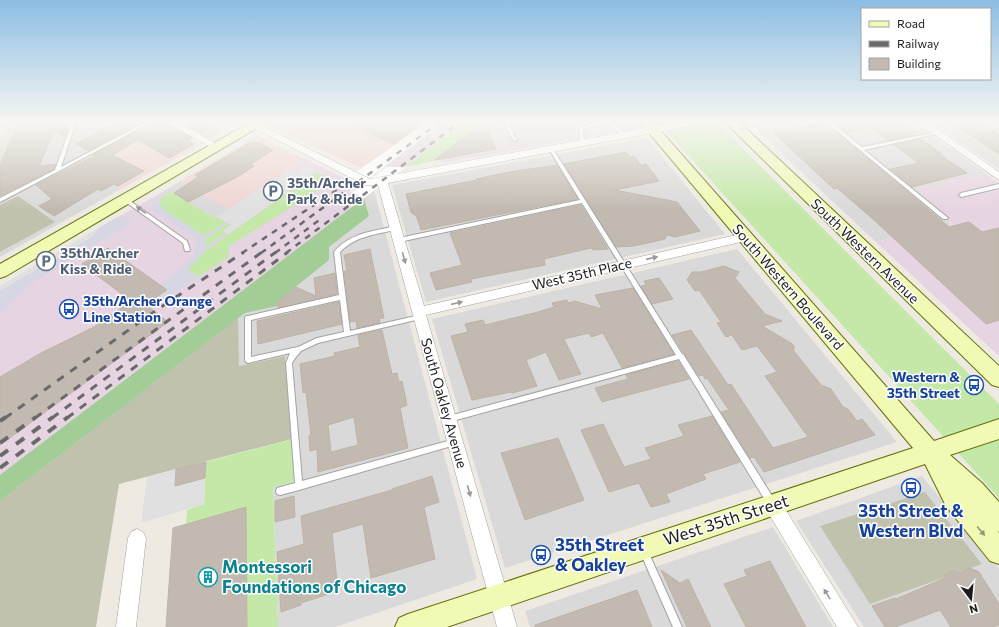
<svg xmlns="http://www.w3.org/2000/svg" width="999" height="627" viewBox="0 0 999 627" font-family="Commissioner,sans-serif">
<rect width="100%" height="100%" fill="#eeeae2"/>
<path fill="#dad9d9" d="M6,122H150L74,162L121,189L0,257V136Z
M177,122H240L210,139Z
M748,122H914L985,173L911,190L952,224L876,242Z
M930,122H999V169Z
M647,138L725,234L426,302L392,185Z
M180,181L229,209L217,217L207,214L166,190Z
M374,190L477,579L335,627H278L273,487L294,481L285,356L238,366V318L245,313L278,306V301L329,247L369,216L364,198Z
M737,249L897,442L505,568L432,319Z
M922,476L999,569V627H864L796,521Z
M773,527L833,627H530L525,611Z"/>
<path fill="#efd4d1" d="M150,122H156L200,145L121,189L74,162Z
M280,122H427L361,168L272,127Z
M257,136L305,159L229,209L180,181Z"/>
<path fill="#e7d4e2" d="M427,122H465L406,167H384L367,163Z
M483,122H634L639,128L442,163L440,156Z
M305,159L346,179L338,185L364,198L369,216L329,247V260L278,301V306L245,313L0,502V291L92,237L100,227L166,190L207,214L217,217Z
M985,173L999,183V356L876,242L952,224L911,190Z"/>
<path fill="#c1c2ae" d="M18,196L55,222L0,252V205Z
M238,318L239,366L285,356L292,439L119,484L96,627H0V501Z
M925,492L982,564L870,604L820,526Z"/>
<path fill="#c3e8a7" d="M465,122H483L440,156L441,159L406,167Z
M658,122H716L999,404V498Z
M317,172L333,181L228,247L229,257L198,277L187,269L205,251Z
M170,191L207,214L226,222L206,235H202L161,208L159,200Z
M228,223L231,225L223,231L226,233L205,247V239Z
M292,439L294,481L273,487L278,627H247L246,508L186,524L187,510L204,504L206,462Z"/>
<path fill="#a3cd97" d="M364,198L369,216L329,247V260L278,301V306L245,313L0,501V475Z"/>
<path fill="#e0e0e0" d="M306,167L317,172L228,234L223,230L231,225L217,217L290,169L296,173Z
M100,227L92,237L0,291V286Z
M176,469L175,486L205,478L204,504L141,523L147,477Z"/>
<path fill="#d7d6e3" d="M166,190L170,191L159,200L161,208L202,235H206L226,222L228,223L205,239L206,247L226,233L228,234L205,251L188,269L198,277L117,331L129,315L166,290L159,284L180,269L190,260L195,251L196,242L193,236L153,210L152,202L154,199Z
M118,217H128L130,221L128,225L32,283L0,315V291L92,237L100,227Z"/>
<path fill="#fff" d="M427,122H445L351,191L338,185Z
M387,167H406L364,198L353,192Z"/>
<path fill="#c2bab1" stroke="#bfb2a4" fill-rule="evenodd" d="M25,122H70L65,137L54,131L39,166L56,164L54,169L0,196V165L18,123Z
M119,122H142L88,151L76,144Z
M153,122H165L192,138L188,141L194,144L169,158L138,140L112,155L144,171L118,186L114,184L101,191L98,189L54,216L39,206L52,199L36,185L90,158L97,157L93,155Z
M182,122H222L201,133Z
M341,122H424L394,144Z
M483,122L496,149L435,160Z
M825,122L949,227L969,222L982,232L999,228V320L986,324L873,219L837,188L834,189L822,178L773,132Z
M834,122H903L917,132L912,133L915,135L888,140L868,125V128L847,133Z
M950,122H980L999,134V154Z
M921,139L942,154L940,155L967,173L912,187L890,169L919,163L894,145Z
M251,142L260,143L273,150L251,164L254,166L239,176L188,202L174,193L198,177L195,175Z
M626,152L630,157L634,156L641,165L646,164L659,181L615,190L677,202L700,231L675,237L667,235L665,239L634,246L616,247L564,164Z
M557,165L578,199L421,230L416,215H414L411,212L406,194L477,180L476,179L509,172Z
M581,205L608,249L593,250L591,248L544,259L545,265L471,279L472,282L436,290L430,273L462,265L450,233Z
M108,248L167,290L145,304L168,322L0,445V377L41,353L94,327L131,301L82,264Z
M370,249L384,318L379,319L380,323L357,328L356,321L350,322L344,271H347L344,255Z
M724,266L739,272L735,278L765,314L782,321L762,326L791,343L794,346V351L821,385L831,389L843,407L848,409L857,421L862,419L875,435L764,472L754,457L750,458L721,412L729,410L707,378L705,379L703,375L699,376L672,335L691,330L728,385L731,384L773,448L808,437L765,376L777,372L757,346L742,350L732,335L726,337L717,323L721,322L699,290L695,291L687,280L692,272H701Z
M335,273L337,294L278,308V301L296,287L316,296L314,278Z
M659,278L673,299L652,304L641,286L646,285L644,281Z
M633,288L674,354L622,368L603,333L591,337L589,333L564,339L581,374L559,380L546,352L526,360L537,386L512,393L511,392L472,400L451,336L468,332L465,324L483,320L485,325L538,312L554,307L552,303L567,300L568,303L575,301L602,309L595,295Z
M339,302L342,324L258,344L257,321Z
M382,330L392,374L397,373L399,382L402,381L407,405L400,408L408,448L318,472L317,449L310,451L309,436L311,435L306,392L303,393L300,364L335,356L334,353L360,347L358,335ZM354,417L358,445L331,452L328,425Z
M678,361L689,379L602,402L595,388L628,379L626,375Z
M712,416L740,462L703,474L706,479L666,494L670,502L651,507L639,483L609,492L581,430L603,424L624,467L651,459L645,448L684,436L678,425Z
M558,438L584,500L525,520L501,453Z
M206,462L205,478L175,486L176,469Z
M432,476L439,502L424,507L435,559L371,578L363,524L332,533L338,591L301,603V605L281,612L277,552L304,544L301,516L392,490V489Z
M294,496L295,517L275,522V501Z
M246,507L247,627H166L173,528Z
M770,561L806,627H746L724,584L747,576L744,570Z
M970,568L979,572L999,604V625L992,627H951L940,610L895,627H885L872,606L895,598L896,599L945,578V575L954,571L960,573Z
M661,570L680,583L688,579L711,627H687Z
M637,590L652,627H535V625Z"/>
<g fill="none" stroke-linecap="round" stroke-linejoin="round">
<g stroke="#a3a3a3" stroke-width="2">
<path id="lane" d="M72,122H76L61,167L146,122H152L0,202V198L55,170Z
M504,122H509L508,123L517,140V141H515L513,140L504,123Z
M600,122H610L628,135V136H624L606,123L583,129L584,143V144H580L579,127Z
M826,122H831L862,147L938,132V134H936L864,150L947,217L948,218L947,219H943Z
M549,148H551L553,149L682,354H683L774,499L775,502L774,505L771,506L768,505L679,359L449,422L447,421L446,419L447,417L449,416L676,355L582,203L399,242L397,241L396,240L397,239L399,238L580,200L549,149Z
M999,184V188L961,197L959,195L961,193Z
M126,198L187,241L190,250L189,251H185L183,243L124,201V199Z
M396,226L398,227L399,228L398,229C376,235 357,235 340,252L350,331L420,315H422L423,317L422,319H420L318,343L301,351L295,358L292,363L302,481L455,439L458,440L459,442L458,444L455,445L299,490L280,495L277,494L276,491L277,488L295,483L286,363L290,353L248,363L246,362L245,360V318L246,316H248L339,295L334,252C349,233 374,231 396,226ZM340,300L344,332L317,338L298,347L251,357V320Z
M644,548L647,549L682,627H673L640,552L641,549Z"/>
</g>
<g stroke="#a3a3a3" stroke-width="1">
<path id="street" d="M166,122H178L222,147L217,150L214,149Z
M678,122H698L694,125L388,183L424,306L745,233L751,237L745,241L426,315L517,627H497L378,185H365L250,126L252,124H258L370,179Z
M917,122H927L999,172V180Z
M773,497L779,499L858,627H837L767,511L765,505L767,499Z
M137,529L143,532L146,538L136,627H116L128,538L131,532Z"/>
</g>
<g stroke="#5f7105" stroke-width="2">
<path id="secondary" d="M251,122H267L6,276L0,278V264Z
M640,122H653L934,441L999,419V439L950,455L982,483L999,502V532L997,531L999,533V564L990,561L946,506L925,464L447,627H395L399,618L408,614L913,448Z
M725,122H739L999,366V387L992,385Z"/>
</g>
<use href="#lane" fill="#fff" fill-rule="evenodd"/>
<use href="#street" fill="#fff" fill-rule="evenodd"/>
<use href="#secondary" fill="#f1f9b5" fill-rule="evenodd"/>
<path stroke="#6a6a6a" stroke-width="2.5" stroke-dasharray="6 6" stroke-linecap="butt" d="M242,253L350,181
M261,253L440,122
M275,253L322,218
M286,253L460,122"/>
<path stroke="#6a6a6a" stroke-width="3" stroke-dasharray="8 8" stroke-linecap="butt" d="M5,418L161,307L244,252
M35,418L262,252
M52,418L276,252
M67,418L288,252"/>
<path stroke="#6a6a6a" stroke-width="4" stroke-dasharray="10 10" stroke-linecap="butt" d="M0,421L6,417
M0,443L36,417
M0,456L53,417
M0,468L68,417"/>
</g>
<defs><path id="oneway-solid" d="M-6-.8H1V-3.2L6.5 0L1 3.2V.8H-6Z"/></defs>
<g fill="#999">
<use href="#oneway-solid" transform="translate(141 210) rotate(-146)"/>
<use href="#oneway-solid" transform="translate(404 258) rotate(75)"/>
<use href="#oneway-solid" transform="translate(652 258) rotate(-13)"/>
<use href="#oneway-solid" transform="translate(457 303) rotate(-13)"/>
<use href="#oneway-solid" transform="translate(469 491) rotate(74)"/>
<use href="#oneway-solid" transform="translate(827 594) rotate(-122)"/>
</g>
<use fill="#919670" href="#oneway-solid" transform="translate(981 531) rotate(50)"/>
<linearGradient id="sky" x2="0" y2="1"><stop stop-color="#8cbde3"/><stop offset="0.58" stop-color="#f7f6f2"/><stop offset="1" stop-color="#f7f6f2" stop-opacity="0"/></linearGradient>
<rect width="999" height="210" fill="url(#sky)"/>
<defs>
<g id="parking-ring" transform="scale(1)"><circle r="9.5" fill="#fff" stroke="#5c6f8a" stroke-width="1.5"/><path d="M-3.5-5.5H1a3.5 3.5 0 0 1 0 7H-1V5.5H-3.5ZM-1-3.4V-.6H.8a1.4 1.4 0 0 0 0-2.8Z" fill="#5c6f8a"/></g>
<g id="bus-ring" transform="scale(1)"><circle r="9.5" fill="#fff" stroke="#1a4fb4" stroke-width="1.5"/><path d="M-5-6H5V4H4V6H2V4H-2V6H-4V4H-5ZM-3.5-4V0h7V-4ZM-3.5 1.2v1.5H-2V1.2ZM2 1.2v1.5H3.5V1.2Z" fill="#1a4fb4"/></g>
<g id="building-ring" transform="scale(1)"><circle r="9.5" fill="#fff" stroke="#0f9aa8" stroke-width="1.5"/><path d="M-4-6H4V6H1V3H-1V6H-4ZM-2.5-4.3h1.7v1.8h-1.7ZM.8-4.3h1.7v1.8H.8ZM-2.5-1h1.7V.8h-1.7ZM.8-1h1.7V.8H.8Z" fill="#0f9aa8"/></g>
</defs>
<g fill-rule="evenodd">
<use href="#parking-ring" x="273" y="191"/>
<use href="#parking-ring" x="46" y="261"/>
<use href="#bus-ring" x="69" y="309"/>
<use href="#bus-ring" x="974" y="385"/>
<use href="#bus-ring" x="911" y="488"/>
<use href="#bus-ring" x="541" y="555"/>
<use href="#building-ring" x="208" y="577"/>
</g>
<g text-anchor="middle" stroke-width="3" stroke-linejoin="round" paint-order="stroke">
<g font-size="14" font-weight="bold" fill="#4e5e75" stroke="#fff" text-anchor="start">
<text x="287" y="188">35th/Archer<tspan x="287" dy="16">Park &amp; Ride</tspan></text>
<text x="60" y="258">35th/Archer<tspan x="60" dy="16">Kiss &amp; Ride</tspan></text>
</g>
<g font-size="14" fill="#1c1c1c" stroke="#fff">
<text transform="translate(865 251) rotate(44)" y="5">South Western Avenue</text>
<text transform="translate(582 274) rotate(-13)" y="5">West 35th Place</text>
<text transform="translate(788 287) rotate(49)" y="5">South Western Boulevard</text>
<text transform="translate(444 403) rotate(74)" y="5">South Oakley Avenue</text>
</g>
<g font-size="14" font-weight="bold" fill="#164399" stroke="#fff" text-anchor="start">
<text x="83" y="306">35th/Archer Orange<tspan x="83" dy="16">Line Station</tspan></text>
<text x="960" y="382" text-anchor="end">Western &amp;<tspan x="960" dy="16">35th Street</tspan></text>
</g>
<g font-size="17" font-weight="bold" fill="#164399" stroke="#fff">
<text x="911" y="517">35th Street &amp;<tspan x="911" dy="20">Western Blvd</tspan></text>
<text x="555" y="551" text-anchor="start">35th Street<tspan x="555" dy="20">&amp; Oakley</tspan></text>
</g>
<g font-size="17" fill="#1c1c1c" stroke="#fff">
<text transform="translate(726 520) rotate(-18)" y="6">West 35th Street</text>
</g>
<g font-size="17" font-weight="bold" fill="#0d838f" stroke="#fff" text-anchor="start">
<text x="222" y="573">Montessori<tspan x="222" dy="20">Foundations of Chicago</tspan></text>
</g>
</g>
<rect x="861" y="8" width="130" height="72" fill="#ffffff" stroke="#a4a4a4"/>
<rect x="869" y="21" width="20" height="6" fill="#f1f9b5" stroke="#a4a4a4"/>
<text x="897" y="28" font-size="12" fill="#1c1c1c">Road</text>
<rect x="869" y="41" width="20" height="6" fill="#6a6a6a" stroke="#a4a4a4"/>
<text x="897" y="48" font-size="12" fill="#1c1c1c">Railway</text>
<rect x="869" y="58" width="20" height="12" fill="#c2bab1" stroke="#a4a4a4"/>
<text x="897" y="68" font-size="12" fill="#1c1c1c">Building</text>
<g transform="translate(971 599) rotate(164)" stroke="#ffffff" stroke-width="3" paint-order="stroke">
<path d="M0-3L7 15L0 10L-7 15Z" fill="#1c1c1c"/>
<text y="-6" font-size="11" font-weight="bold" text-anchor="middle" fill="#1c1c1c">N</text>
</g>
</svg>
